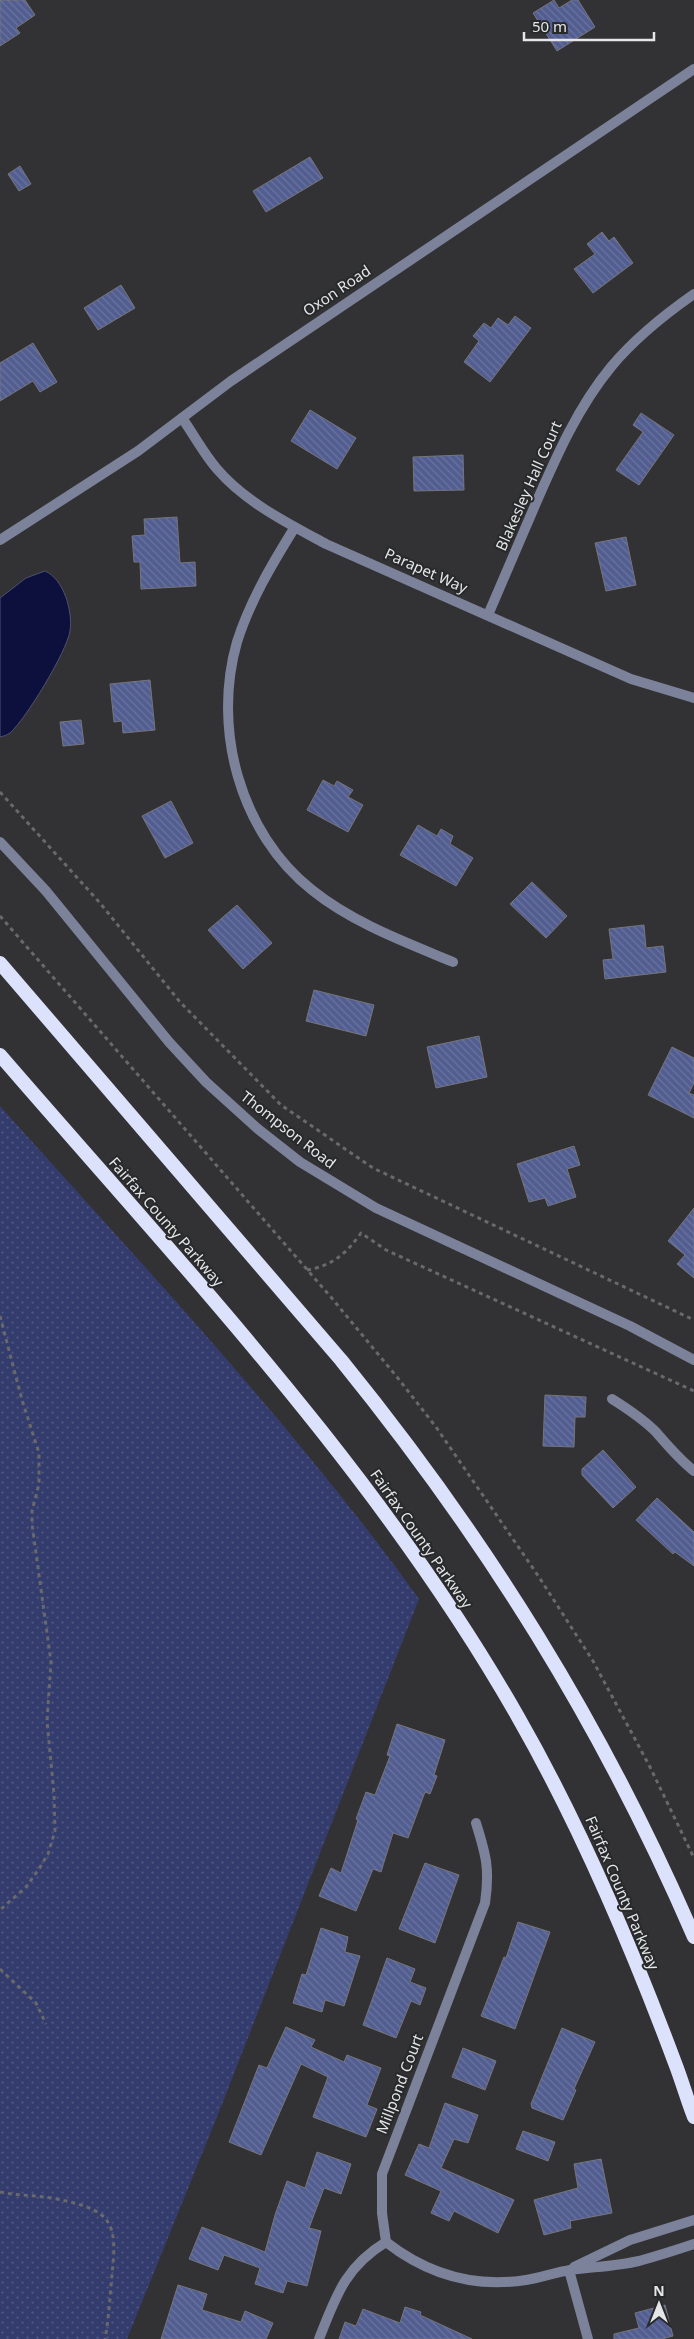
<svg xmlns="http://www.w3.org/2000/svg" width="694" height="2339" viewBox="0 0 694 2339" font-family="'Noto Sans',sans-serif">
<defs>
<pattern id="grass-dots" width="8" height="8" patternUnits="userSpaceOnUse" patternTransform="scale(1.25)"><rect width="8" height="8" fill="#333c6c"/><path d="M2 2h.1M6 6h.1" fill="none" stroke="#505881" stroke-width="1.8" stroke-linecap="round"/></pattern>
<pattern id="building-back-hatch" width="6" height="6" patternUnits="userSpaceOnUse" patternTransform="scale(1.25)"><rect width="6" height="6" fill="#525d90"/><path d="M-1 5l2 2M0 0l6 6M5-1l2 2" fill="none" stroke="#6b74a0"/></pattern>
</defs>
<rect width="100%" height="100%" fill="#323235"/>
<path fill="url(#grass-dots)" d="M0,1106C144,1267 293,1424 419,1599L219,2112L127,2339H0Z"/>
<path fill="#0d103c" stroke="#4e5070" d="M45,571C64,579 73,612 70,631C67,651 26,719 10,733C7,735 4,736 0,737V598L26,578Z"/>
<path fill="url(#building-back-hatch)" stroke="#75767a" d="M0,0H25L35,15L16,28L20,33L0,46Z
M554,0L559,8L572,0H578L595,27L557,51L533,13Z
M310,157L323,178L266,212L253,191Z
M20,166L31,184L19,191L8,174Z
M602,232L609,241L614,237L633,263L593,293L574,269L595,254L587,244Z
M121,285L135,308L98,330L84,308Z
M515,316L531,328L490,382L464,362L479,341L473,336L484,323L491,328L498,318L508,325Z
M33,343L57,382L40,392L33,381L0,401V363Z
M310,410L356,438L337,469L291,441Z
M641,413L674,435L639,485L616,470L643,432L633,425Z
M463,455L464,490L414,491L413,457Z
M177,517L180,563L195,562L196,586L141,589L140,562H134L132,536L145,535L144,519Z
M626,537L636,585L606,591L595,543Z
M150,680L155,730L123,733L122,721L114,722L110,684Z
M81,720L84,744L63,746L60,722Z
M323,780L334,786L337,781L353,790L348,797L363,805L348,832L307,810Z
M171,801L193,843L165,858L142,816Z
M418,825L437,836L441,829L453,836L450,844L473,858L456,886L400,855Z
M532,882L567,916L546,938L510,904Z
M237,905L272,943L243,969L208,930Z
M644,925L646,948L663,946L666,972L605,979L603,960L613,959L609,929Z
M314,990L374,1005L366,1036L306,1021Z
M479,1036L487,1077L436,1088L427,1047Z
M672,1047L694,1058V1083L689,1093L694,1095V1118L648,1095Z
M574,1146L580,1165L567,1169L576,1197L548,1206L545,1198L529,1202L517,1164Z
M694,1208V1278L677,1264L685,1255L668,1241Z
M545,1395L586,1397L585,1417H575L574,1447L543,1446Z
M603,1450L636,1487L613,1508L582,1475V1469Z
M657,1498L694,1532V1566L675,1552L673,1554L636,1520Z
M397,1724L445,1740L434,1775L437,1776L430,1794L425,1792L408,1838L393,1833L381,1872L373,1869L356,1911L319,1896L331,1868L341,1873L358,1820L356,1819L366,1792L375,1795L390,1756L387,1755Z
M425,1863L459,1875L435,1943L399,1929Z
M518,1922L550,1932L515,2029L481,2016L504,1957L506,1958Z
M321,1928L348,1937L345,1952L360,1956L344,2006L325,2000L322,2012L293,2003L302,1974L306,1975Z
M387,1958L415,1969L410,1982L426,1988L420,2005L411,2001L396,2038L363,2025Z
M286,2027L315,2040L311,2047L344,2062L347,2055L381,2068L367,2105L377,2109L366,2137L313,2117L328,2077L301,2064L261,2155L229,2142L259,2065L267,2068Z
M562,2028L595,2042L574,2089L576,2090L563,2120L532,2108L531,2104Z
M463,2048L496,2061L485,2090L452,2077Z
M445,2103L478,2115L468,2143L454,2139L441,2168L514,2200L498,2233L454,2211L449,2221L431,2213L441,2191L405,2175L419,2144L429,2148Z
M523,2131L555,2142L548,2161L516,2149Z
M317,2152L351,2164L341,2194L324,2188L309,2228L321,2231L307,2286L287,2281L283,2293L255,2284L260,2268L224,2255L218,2270L189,2259L202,2227L265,2252L275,2215L287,2181L305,2188Z
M601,2159L612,2213L570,2221L571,2228L544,2235L534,2200L578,2188L574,2164Z
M178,2285L207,2294L202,2310L241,2322L245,2311L273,2323L266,2339H161Z
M665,2305L673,2336L662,2339H614V2334L639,2328L635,2313Z
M405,2307L421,2312L420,2315L472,2339H339L345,2322L356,2326L363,2309L400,2323Z"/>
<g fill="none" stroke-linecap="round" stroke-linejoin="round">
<path stroke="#69696c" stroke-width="3" stroke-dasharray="4 4" stroke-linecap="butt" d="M0,792L100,903L180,1002L281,1105L373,1168L694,1320
M0,916L330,1296L397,1377L436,1427L539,1577L593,1661L650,1767L694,1858
M307,1270C332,1266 347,1253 361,1233L386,1250L694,1391
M0,1316L22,1400L39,1453V1484L32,1511V1524L51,1662L47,1721L54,1794L55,1831L48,1854L39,1869L26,1887L0,1910
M0,1969L36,2003L46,2024
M0,2192C19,2196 38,2195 57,2199C111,2210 118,2221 112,2274C110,2296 109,2317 105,2339"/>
<path stroke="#7c829a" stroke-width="10" d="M182,418C194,435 204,454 217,469C245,502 289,524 326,544L631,679L694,698
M295,527C272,564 250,601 237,642C212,729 240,833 312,890C353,923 405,942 453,962
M488,615C504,578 520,541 536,503C557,455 578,407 611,367C635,338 664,315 694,294
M612,1399C628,1409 643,1419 656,1432C668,1446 679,1459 694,1471
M386,2242C427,2274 474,2288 526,2280C541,2278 555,2272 571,2270C593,2267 617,2266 639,2261C657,2256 676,2250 694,2244
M574,2267L630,2240L694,2220
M569,2270L588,2339
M319,2339C336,2296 345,2267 386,2242L382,2213V2174L485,1903C490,1869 486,1855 476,1823"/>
<path stroke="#7c829a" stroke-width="10" d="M0,540L138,451L231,381L694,69
M0,842L46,891L169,1042L206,1082L258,1129L300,1162L376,1208L630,1326L694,1360"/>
<path stroke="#dce2fc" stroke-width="14" d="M0,963L341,1360C487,1540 602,1724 694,1937
M0,1055C182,1266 380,1474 518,1717C581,1827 631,1945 675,2063C682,2081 687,2099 694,2117"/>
</g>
<g text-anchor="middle" stroke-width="4" stroke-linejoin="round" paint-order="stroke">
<g font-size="15" fill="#e5e6e8" stroke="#28292b">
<text transform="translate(337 291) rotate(-34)" y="5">Oxon Road</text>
<text transform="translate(529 486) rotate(-66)" y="5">Blakesley Hall Court</text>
<text transform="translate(426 571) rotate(24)" y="5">Parapet Way</text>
<text transform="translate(288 1130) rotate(38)" y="5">Thompson Road</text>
<text transform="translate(166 1222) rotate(49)" y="5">Fairfax County Parkway</text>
<text transform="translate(421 1539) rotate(55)" y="5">Fairfax County Parkway</text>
<text transform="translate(622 1893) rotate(67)" y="5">Fairfax County Parkway</text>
<text transform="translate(400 2084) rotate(-69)" y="5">Millpond Court</text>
</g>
</g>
<g transform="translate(659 2304)" stroke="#28292b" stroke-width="4" paint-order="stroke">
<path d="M0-4L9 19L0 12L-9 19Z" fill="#e5e6e8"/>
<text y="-8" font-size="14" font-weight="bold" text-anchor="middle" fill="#e5e6e8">N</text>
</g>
<path d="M524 32v8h130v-8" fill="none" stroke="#e5e6e8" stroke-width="2.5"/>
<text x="532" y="32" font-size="15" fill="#e5e6e8" stroke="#28292b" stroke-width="4" paint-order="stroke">50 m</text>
</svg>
